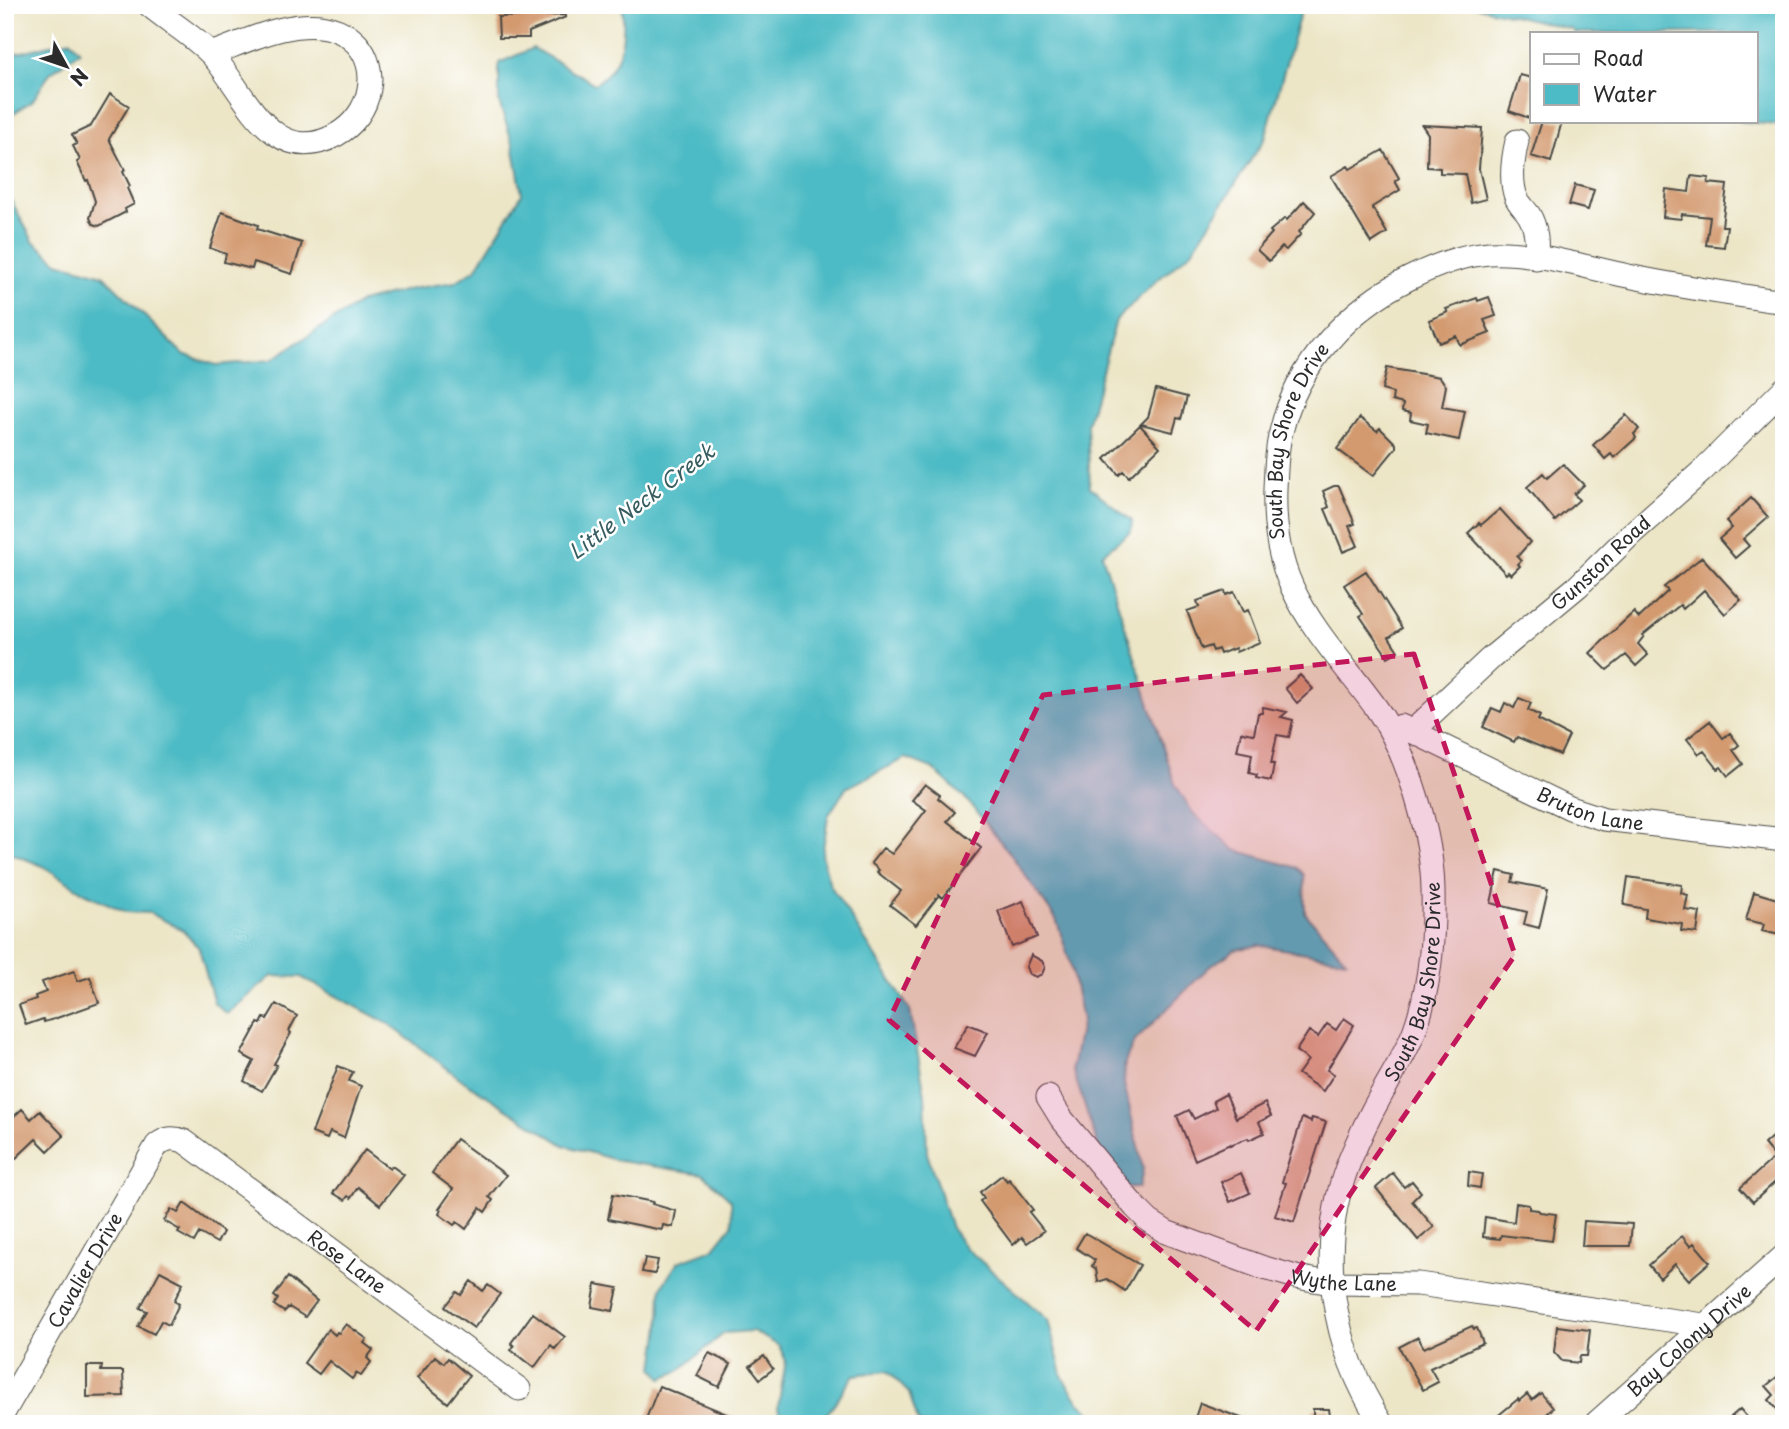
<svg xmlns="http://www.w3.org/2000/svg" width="1789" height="1429" viewBox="0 0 1789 1429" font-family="'Playpen Sans',sans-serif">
<rect width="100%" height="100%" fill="#fff"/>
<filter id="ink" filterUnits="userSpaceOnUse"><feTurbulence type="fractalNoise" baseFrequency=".0143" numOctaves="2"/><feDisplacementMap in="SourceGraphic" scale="14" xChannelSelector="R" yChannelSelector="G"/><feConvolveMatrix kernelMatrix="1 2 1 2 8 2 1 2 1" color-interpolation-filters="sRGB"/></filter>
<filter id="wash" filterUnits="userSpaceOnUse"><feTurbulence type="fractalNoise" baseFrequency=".00686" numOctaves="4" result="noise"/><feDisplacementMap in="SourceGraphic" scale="28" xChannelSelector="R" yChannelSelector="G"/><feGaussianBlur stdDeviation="1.57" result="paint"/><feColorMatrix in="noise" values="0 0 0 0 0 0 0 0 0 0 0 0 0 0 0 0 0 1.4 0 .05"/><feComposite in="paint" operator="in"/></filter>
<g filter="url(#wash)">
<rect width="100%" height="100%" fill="#ece5c6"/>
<path fill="#4dbbc5" stroke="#3c7378" stroke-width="2" d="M622,5H1310L1300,14L1265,138L1192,251L1154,283L1116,320L1087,425L1090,487L1132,521L1131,531L1102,554L1175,784L1193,813L1235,850L1298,868L1304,875L1305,913L1346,960L1259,945L1235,950L1208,968L1134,1042L1125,1062L1124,1083L1143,1169L1139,1188H1126L1104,1164L1072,1068L1082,1019L1070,962L1056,919L1011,855L966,799L932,768L906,758L846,788L828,816L822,856L830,885L910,1010L925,1095L927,1153L951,1228L966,1248L1048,1320L1063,1378L1078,1401L1104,1424H1036L1026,1418L1019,1424H919L909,1393L887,1371L854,1375L820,1424H791L780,1417L778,1407L786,1361L779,1346L753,1331L724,1333L679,1371L662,1378L654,1368L660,1326L661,1288L678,1262L713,1249L732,1225L731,1200L703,1174L619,1161L564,1145L465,1082L389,1024L301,977L272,976L227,1014L214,1003L199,948L183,930L150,913L126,912L85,893L43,866L5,851V189L33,241L58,262L103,275L183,354L216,365L271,360L361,302L411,289L455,282L476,269L522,194L513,144L499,102V63L533,48L595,84C623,67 626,35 622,5Z
M1470,5H1784V126L1739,121H1756V33H1575L1571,29Z
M70,40L80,51L50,73L33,100L5,119V56Z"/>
<g id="blocks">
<path fill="#d39a6f" d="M565,15L566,17L529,32V38H499L498,17Z
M1520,75L1532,78V119L1509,111Z
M110,94L129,106L109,139L125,170L123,172L130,186L127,188L134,204L125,209L126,212L99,226L93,224L90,218L95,201L88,180L86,181L77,162L80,160L73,146L77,144L72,135L91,126Z
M1542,121H1562L1551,162L1531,156Z
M1422,125L1482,128L1479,169L1486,199L1471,203L1465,174L1440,173V168L1427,167L1428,134Z
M1383,150L1399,178L1395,181L1400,190L1372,207L1387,233L1371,243L1331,176L1348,166L1350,169Z
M1691,176L1709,178L1708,183L1727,185L1722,226H1727L1724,247L1706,245L1710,217L1682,214L1681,219L1663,217L1666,189L1689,192Z
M1575,185L1594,190L1588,210L1569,205Z
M1304,201L1315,212L1299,232L1301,234L1286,250L1282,247L1269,261L1257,250L1272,233L1270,231L1285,218L1287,220Z
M222,212L258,225L257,229L302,243L292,274L254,262L252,269L224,262L226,254L210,248Z
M1489,297L1496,316L1484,320L1490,333L1460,345L1456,336L1439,343L1429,320L1448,312L1446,309L1477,298L1478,301Z
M1387,368L1440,377L1446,386L1442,407L1465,411L1459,440L1426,433L1428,424L1410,420L1411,413L1402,411L1403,404L1392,401L1393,393L1382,390Z
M1156,389L1187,397L1181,419L1177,418L1173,432L1141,424L1148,417Z
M1626,415L1639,429L1634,434L1636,438L1614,458L1611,454L1605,459L1593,445Z
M1360,418L1377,431L1380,428L1396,444V448L1373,476L1337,449Z
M1140,425L1160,447L1129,477L1123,471L1119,475L1105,459Z
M1563,464L1584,485L1574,494L1579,500L1555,521L1527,487L1543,473L1547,478Z
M1334,486H1339L1355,524L1349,526L1358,546L1343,552L1325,509L1329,507L1323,491Z
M1751,498L1768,517L1743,539L1749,546L1735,558L1719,539L1732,528L1726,521Z
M1500,509L1530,542L1517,557L1521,561L1518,564L1520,566L1511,575L1508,572L1506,574L1468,533L1479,523L1481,525Z
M1702,557L1741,600L1725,614L1704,590L1683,609L1680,605L1643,635L1644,636L1638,644L1648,655L1636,666L1626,655L1607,670L1590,653L1634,612L1639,618L1668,591L1664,587Z
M1366,571L1402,628L1389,637L1398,651L1388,657L1360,616L1363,614L1344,585Z
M1225,591L1226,595L1234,592L1243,612L1248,610L1260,642L1236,652L1235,648L1220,654L1218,649L1213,651L1211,646L1202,649L1187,611L1199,607L1197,601Z
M1300,675L1313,689L1297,703L1285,688Z
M1519,698L1531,703L1528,710L1540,716L1538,720L1569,736L1560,755L1517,737L1514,742L1483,727L1492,708L1501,712L1505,703L1514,708Z
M1263,707L1287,712L1281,717L1293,720L1289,737L1277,735L1271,764H1274L1271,781L1256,778L1257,775L1249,773L1252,754L1237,751L1241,732L1254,734L1258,713H1262Z
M1710,721L1723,738L1730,733L1739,745L1733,750L1743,764L1728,776L1721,767L1718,769L1704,751L1699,754L1687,739Z
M925,784L940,795L938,798L955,812L947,821L981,848L943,898L939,895L916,925L890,905L901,891L877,872L879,870L871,863L883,848L892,854L926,810L912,800Z
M1498,871L1514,875L1512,882L1548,889L1539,928L1524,924L1527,912L1491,903Z
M1628,877L1682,885L1681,893L1688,895L1685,910L1700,912L1697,933L1681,931L1682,924L1645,918L1646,909L1624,905Z
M1754,892L1784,901V936L1762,931L1764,924L1746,920Z
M1023,901L1037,937L1012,947L998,911Z
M1031,955L1042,961L1045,967L1042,974L1036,977L1029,974L1026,967Z
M74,971L78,981L90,977L99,1003L54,1019L44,1022L43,1019L26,1025L19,1005L36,999L35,996L46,992L42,982Z
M276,1004L297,1016L289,1031L291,1033L274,1064L277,1065L262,1091L244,1081L254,1061L241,1054L258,1023L261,1024L264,1018L267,1019Z
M1344,1018L1354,1025L1327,1070L1334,1074L1323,1091L1298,1074L1308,1060L1296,1051L1309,1031L1318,1037L1327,1024L1336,1030Z
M968,1024L988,1032L975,1056L954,1048Z
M338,1066L353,1072L349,1081L361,1086L344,1138L330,1132L327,1139L312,1133Z
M1226,1094L1236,1118L1265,1103L1271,1116L1259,1122L1264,1133L1249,1140L1248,1138L1230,1145V1144L1195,1160L1177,1116L1189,1110L1194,1119L1216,1108L1213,1101Z
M22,1109L31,1119L40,1111L64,1136L48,1151L36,1139L14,1160L5,1150V1125Z
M1302,1118L1311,1122L1312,1118L1326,1122L1294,1222L1275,1216L1286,1183L1282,1182Z
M1784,1126V1174L1753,1202L1740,1188L1775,1157L1764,1144Z
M456,1139L506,1175L489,1197L493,1200L485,1212L480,1208L466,1229L457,1222L454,1225L439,1214L441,1210L439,1209L453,1189L432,1173Z
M365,1150L390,1169L392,1166L404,1175L380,1205L358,1187L351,1198L348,1196L345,1200L333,1193Z
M1469,1172L1482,1174L1480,1188L1468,1186Z
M1241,1173L1250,1193L1230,1202L1221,1182Z
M1393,1173L1404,1187L1412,1181L1421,1192L1412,1201L1434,1227L1418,1240L1376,1188Z
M1002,1175L1007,1181L1009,1179L1033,1210L1029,1212L1044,1231L1027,1243L1022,1237L1013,1245L980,1201L984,1198L980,1192Z
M613,1194L653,1202L652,1204L676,1211L673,1227L663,1225L662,1230L608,1219Z
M184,1203L223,1232L217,1243L199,1233L194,1242L178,1233L180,1230L164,1221L171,1209L178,1213Z
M1516,1203L1529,1205V1209L1538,1210L1540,1212L1556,1214L1552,1241L1501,1235L1500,1239L1483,1237L1485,1217L1514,1222Z
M1584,1221L1632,1224L1630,1246H1582Z
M1085,1233L1140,1265L1125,1291L1107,1279L1098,1282L1096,1269L1092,1266L1095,1260L1076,1248Z
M1682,1236L1690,1246L1694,1243L1710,1262L1689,1280L1675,1264L1660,1278L1649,1265Z
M645,1258L658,1260L655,1274L642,1272Z
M160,1271L183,1283L174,1301L179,1304L169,1325L161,1321L154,1334L138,1326L147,1311L140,1308Z
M288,1277L317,1301L305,1317L289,1307L284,1312L274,1305L278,1299L274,1296Z
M471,1281L483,1291L488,1285L500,1294L474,1328L445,1307L457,1292L461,1295Z
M596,1284L618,1288L613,1311L592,1307Z
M533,1313L565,1337L555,1349L551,1345L534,1368L511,1350L514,1346L511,1343Z
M346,1324L367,1339L364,1343L373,1350L367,1358L371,1362L361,1376L356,1373L352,1379L329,1361L319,1374L304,1363L328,1329L335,1335L337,1332L339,1333Z
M1472,1326L1474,1329L1477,1328L1483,1343L1430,1368L1438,1382L1423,1390L1399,1347L1418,1337L1424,1348Z
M1557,1326L1590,1330L1587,1356H1580L1579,1363L1562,1361L1554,1352Z
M709,1353L731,1364L719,1387L697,1376Z
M435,1356L444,1363L448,1358L469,1376L448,1403L417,1378Z
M764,1356L773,1369L760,1379L750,1366Z
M87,1366H102L101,1371H123L124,1396L87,1397Z
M1784,1371V1417L1769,1400L1774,1395L1766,1386Z
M659,1386L748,1423V1424H644Z
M1541,1393L1553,1408L1537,1424H1488L1518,1399L1519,1401L1527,1394L1532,1400Z
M1200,1403L1252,1422V1424H1193Z
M1313,1409H1329L1331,1424H1313Z
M1740,1409L1753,1424H1723Z"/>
</g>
</g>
<g filter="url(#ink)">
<use href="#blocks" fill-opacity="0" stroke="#484742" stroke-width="2"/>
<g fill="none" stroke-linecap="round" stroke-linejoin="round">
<g stroke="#484742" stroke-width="25">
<g id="minor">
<path d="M149,5C168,21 195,37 212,55C245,92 272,170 336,135C354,125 366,108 369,89C372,73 368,56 357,44C319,4 253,39 211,54"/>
<path d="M1517,141C1513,158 1510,180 1516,197C1519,204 1525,209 1529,215C1537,229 1537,242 1536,258"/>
<path id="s1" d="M1401,726L1570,808L1604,819L1784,840"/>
<path id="s2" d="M1413,731L1491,658L1578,586L1630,535L1701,472L1784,389"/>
<path id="s3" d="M1048,1097L1061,1118L1135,1207L1149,1221L1166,1232L1261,1267L1296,1277L1331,1283L1418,1284L1704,1325"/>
<path id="s4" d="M5,1410L157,1145C166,1138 173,1137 184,1141L519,1389"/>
<path id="s5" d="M1382,1424C1332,1348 1315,1249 1349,1162C1358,1140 1369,1116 1381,1095C1393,1073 1407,1052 1415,1029C1431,985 1434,936 1433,890C1432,836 1408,753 1377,709C1348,668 1313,633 1292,587C1278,557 1274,522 1275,489C1276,470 1276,450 1281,432C1297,364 1349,308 1410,278C1434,266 1462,255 1489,253C1535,251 1584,267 1628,276C1680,287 1731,294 1784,302"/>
<path id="s6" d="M1595,1424L1784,1256"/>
</g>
</g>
<use href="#minor" stroke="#fff" stroke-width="23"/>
</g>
</g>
<path fill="#c2185b" fill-opacity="0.2" stroke="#c2185b" stroke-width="5" stroke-dasharray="14 9" stroke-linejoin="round" d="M1414,654L1515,955L1256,1331L889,1020L1043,695Z"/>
<g text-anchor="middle" stroke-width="5" stroke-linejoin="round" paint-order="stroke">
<g font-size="19" fill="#2b2b2b" stroke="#fff">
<text dy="7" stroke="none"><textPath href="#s5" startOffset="1057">South Bay Shore Drive</textPath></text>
<text dy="7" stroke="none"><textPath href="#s2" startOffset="252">Gunston Road</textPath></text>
<text dy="7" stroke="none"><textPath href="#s1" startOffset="208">Bruton Lane</textPath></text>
<text dy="7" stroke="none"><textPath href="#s5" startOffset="469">South Bay Shore Drive</textPath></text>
<text dy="7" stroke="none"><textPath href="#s4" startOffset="537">Rose Lane</textPath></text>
<text dy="7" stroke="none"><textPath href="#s4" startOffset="161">Cavalier Drive</textPath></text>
<text dy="7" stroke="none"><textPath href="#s3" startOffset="366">Wythe Lane</textPath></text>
<text dy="7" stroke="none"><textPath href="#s6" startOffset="126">Bay Colony Drive</textPath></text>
</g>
<g font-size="21" font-style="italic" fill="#375d61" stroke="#fff">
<text transform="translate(642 502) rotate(-37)" y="7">Little Neck Creek</text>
</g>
</g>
<rect width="1789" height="1429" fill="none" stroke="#fff" stroke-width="28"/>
<rect x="1530" y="32" width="228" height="91" fill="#ffffff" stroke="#aaaaaa" stroke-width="2"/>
<rect x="1544" y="54" width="35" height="10" fill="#ffffff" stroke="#aaaaaa" stroke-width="2"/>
<text x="1593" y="66" font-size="21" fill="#2b2b2b">Road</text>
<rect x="1544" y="84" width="35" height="21" fill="#4dbbc5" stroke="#aaaaaa" stroke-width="2"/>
<text x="1593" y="102" font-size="21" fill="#2b2b2b">Water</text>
<g transform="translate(66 66) rotate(130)" stroke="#ffffff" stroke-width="5" paint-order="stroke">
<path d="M0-5L12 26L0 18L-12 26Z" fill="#2b2b2b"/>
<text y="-10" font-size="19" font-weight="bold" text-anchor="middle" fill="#2b2b2b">N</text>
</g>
</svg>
